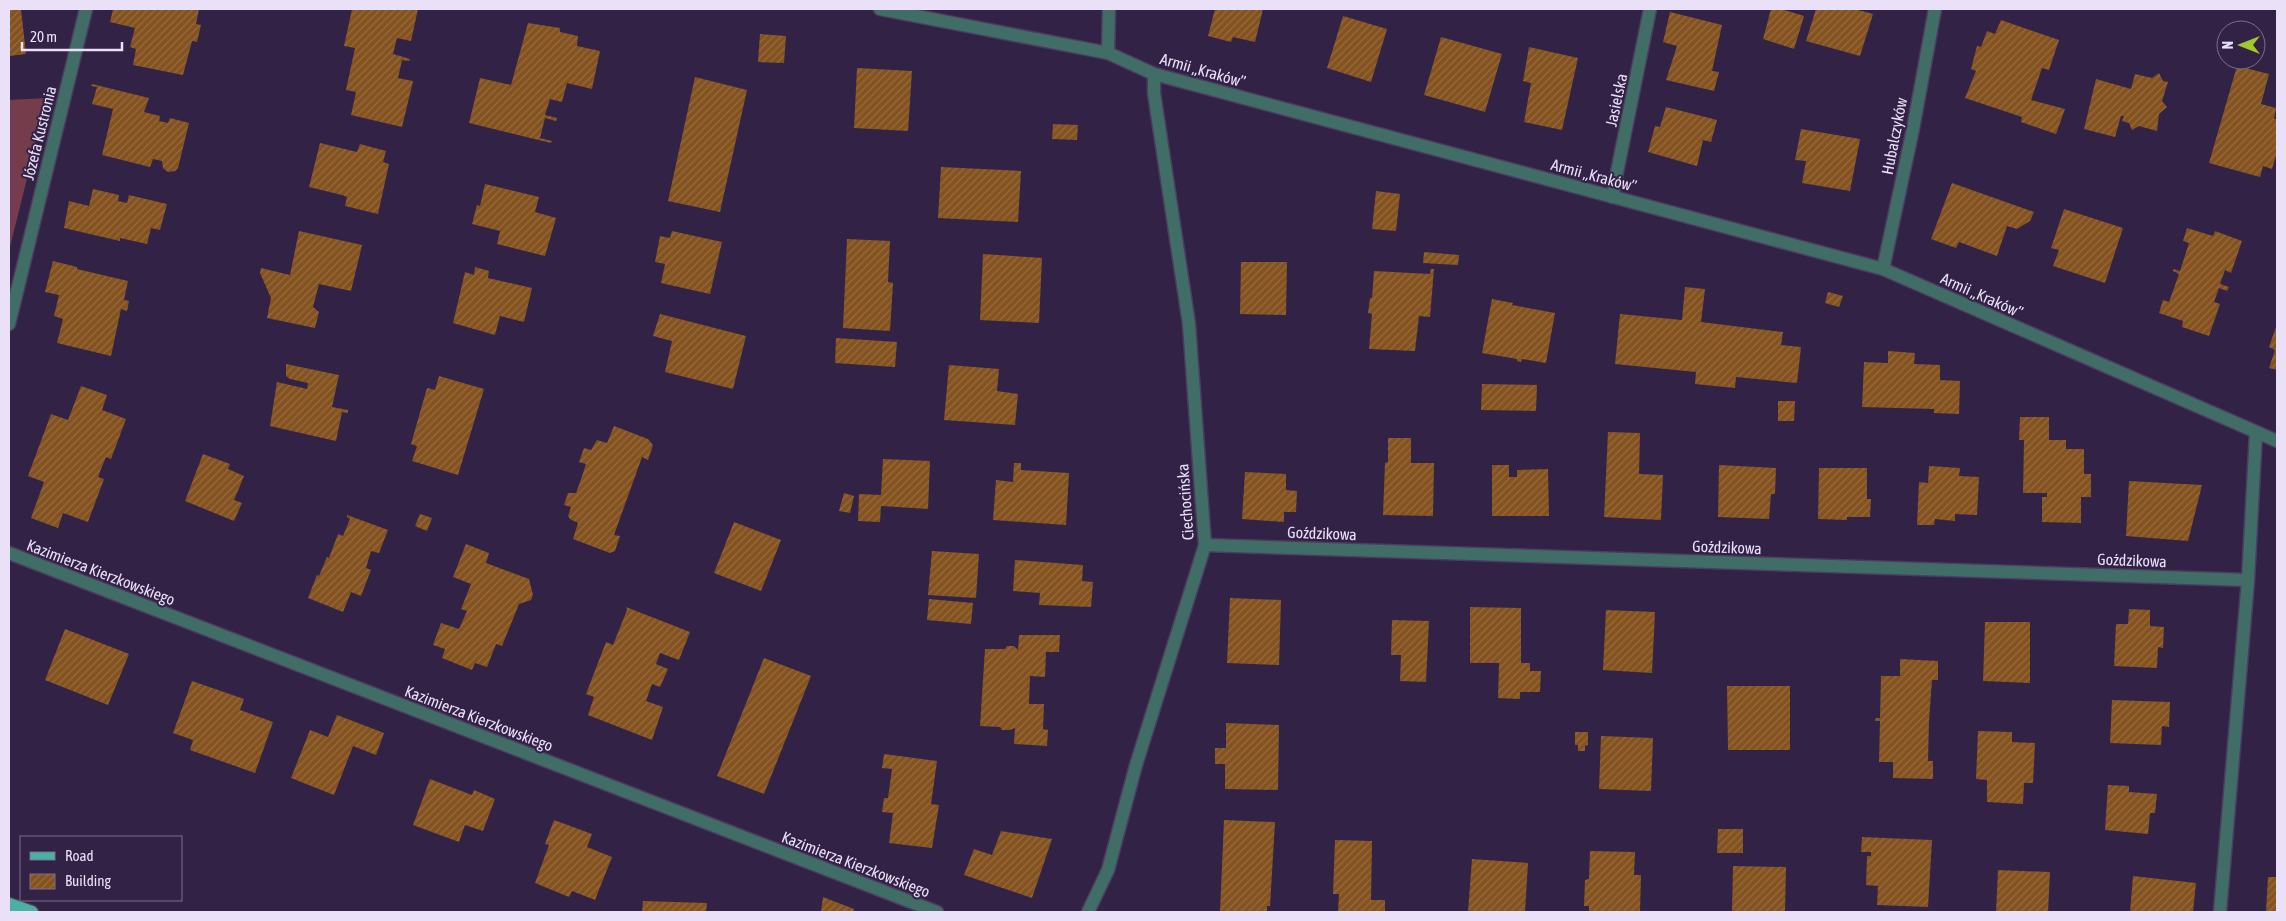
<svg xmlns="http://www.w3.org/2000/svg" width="2286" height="921" viewBox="0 0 2286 921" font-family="'Asap Condensed',sans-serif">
<defs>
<pattern id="building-hatch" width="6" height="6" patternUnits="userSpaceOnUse" patternTransform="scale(1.25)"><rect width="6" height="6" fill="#83521f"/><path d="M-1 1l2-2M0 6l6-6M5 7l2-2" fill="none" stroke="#956b40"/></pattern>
</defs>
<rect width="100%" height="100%" fill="#322246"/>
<path fill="#753d4c" d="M47,98L9,251V100Z"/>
<path fill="url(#building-hatch)" d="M9,9H21L26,54L9,56Z
M113,9H199L196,24L201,25L197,42L192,41L183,75L133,65L136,49L130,47L135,28L110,22Z
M352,9H418L411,41L397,38L393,54L410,59L409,61L402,60L398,78L413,81L402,127L351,115L356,92L346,90L355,48L344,46Z
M1215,9H1263L1255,42L1233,37L1231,42L1208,36Z
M1771,9H1781L1804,16L1794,49L1763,39Z
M1816,9H1854L1873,14L1860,56L1806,41Z
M1670,12L1722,25L1712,71L1719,72L1714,91L1666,80L1677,46L1663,42Z
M1343,16L1387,29L1371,82L1327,68Z
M2001,20L2059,40L2049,70L2042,68L2031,100L2065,109L2056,134L2021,122L2022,117L1965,98L1976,71L1971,69L1977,46L1981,47L1987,31L1995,34Z
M528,23L560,28V32L578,36L577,46L600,51L592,89L567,83L562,102L550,99L545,115L557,118L556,121L545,118L540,138L552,141L551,143L469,123L480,78L511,85Z
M760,34L786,36L784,63L758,62Z
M1441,37L1502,54L1485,112L1424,95Z
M1529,47L1578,58L1562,130L1524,122L1531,83L1523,81Z
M2237,66L2269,74L2261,104L2276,108L2274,119H2277V152L2272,169L2263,166L2260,177L2209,163Z
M857,68L912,71L908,131L854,128Z
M2159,73L2163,81L2168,82L2162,101L2167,107L2159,114L2157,131L2139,126L2132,130L2129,123L2122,121L2124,116H2121L2115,137L2084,129L2096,79L2131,89L2135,74L2152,78Z
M695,77L747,90L720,212L668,201Z
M92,84L149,98L144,112L160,116L159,121L168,123L170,118L189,123L178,168L175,171L168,172L163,168L162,161L153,159L150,167L102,155L113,109L92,104L97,87L91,86Z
M1666,107L1717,120L1711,142L1703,140L1697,166L1648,152L1655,126L1660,127Z
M1053,124L1078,125L1077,140L1052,139Z
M1801,129L1860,139L1850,191L1802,183L1806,161L1795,160Z
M320,143L357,152L360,144L386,151L383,162L389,164L378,214L345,206L347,197L342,195L309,187Z
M941,167L1021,171L1018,222L938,218Z
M1952,183L2034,212L2030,221L2017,229L2007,226L1997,256L1959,242L1956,248L1931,239Z
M485,184L539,197L535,212L556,218L545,256L497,244L500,231L472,224L477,205L480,206Z
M93,189L119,195L118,201L127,203L129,195L167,204L160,230L151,228L147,244L120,238V241L64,228L69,201L89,206Z
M1376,191L1400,194L1396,231L1372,229Z
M2064,209L2123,228L2105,283L2053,266L2059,250L2051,248Z
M2187,228L2213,236L2215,231L2242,241L2231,273L2225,270L2220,284L2229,287L2227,291L2219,288L2214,302L2220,304L2209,336L2182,327L2183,321L2159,313L2163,300L2169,302L2179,274L2173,271V269L2180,271L2189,243L2183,241Z
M299,231L362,245L351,291L319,284L313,307L319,312L315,328L267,318L271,298L260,273L261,268L290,275Z
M672,231L722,242L710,294L661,283L665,264L655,262L660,236L670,238Z
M847,239L890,241L888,282L893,283L890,331L843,328Z
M1424,252L1459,255L1458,265L1423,263Z
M983,254L1042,258L1039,323L980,320Z
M53,261L77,267V269L128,281L124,300L129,301L127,311L121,309L111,356L57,343L63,319L54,316L59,295L45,292Z
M1241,262H1287L1286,315L1240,314Z
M475,267L489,271L488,278L532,288L524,322L500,316L495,335L453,323L465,272L474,275Z
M1431,269H1434L1430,317L1419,316L1415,351L1369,349L1372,314L1368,313L1370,298H1372L1374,271L1430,274Z
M1685,287L1705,289L1701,322L1783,332L1781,345L1801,347L1797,383L1736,377L1735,388L1695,384L1696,372L1615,364L1620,314L1682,320Z
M1828,292L1843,296L1839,307L1825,303Z
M1492,299L1513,303L1512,305L1555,313L1546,363L1522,359L1521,362L1517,361V359L1482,353Z
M660,314L746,336L733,389L665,372L672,341L653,336Z
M2277,324V370L2269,368L2275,350L2269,347Z
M836,338L897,342L895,367L835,363Z
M1888,351L1915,353L1914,364L1940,365V380L1960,381L1959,414L1934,413V409L1862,407L1864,362L1888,363Z
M286,364L339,375L332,407L348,410V413L342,412L336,441L270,426L277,382L307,389L308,383L290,379L286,376Z
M949,365L999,369L997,391L1018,394L1015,425L944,420Z
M439,376L484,389L458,475L412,461L417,446L411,444L427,388L435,390Z
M1482,384L1537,385L1536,411L1481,410Z
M81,386L107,395L102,410L126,419L111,459L106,457L101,469L98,477L104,479L88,522L63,513L58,528L31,518L44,482L28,476L51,414L68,420Z
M1778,401H1795L1794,421H1778Z
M2020,417H2049V440H2066V449H2084V474H2091V497H2081V523L2042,522V497H2047V493H2023L2024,440H2019Z
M614,426L648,439L653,445L648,460L642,457L614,535L620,536L615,551L610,553L573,539L578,523L570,519L568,516L571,507L564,505L568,493H576L581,479L586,464L579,462L584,448L591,450L597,440L607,443Z
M1608,432L1640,433L1639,474L1663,475L1661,520L1604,517Z
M1388,438H1411V463H1434L1433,516L1383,515L1385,463L1388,462Z
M203,454L230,464L228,469L244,476L234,500L242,503L234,521L185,501Z
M883,459L930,461L928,509L881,506L880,522L858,521L859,494L881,495Z
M1014,463H1021V470L1069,473L1066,525L993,520L996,480L1013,482Z
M1492,465H1509V477H1517V470L1548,469L1549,516H1492Z
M1719,465L1776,468L1775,494H1771L1769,519L1718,517Z
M1929,466L1960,468L1959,476L1979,477L1977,515L1955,514V521L1935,519L1934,525H1917L1919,482L1928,483Z
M1819,468H1867V499H1871L1870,517H1847V520L1818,519Z
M1245,472L1286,474V490L1297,491L1296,512H1284V522L1242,519Z
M2129,481L2202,485L2188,541L2126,536Z
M844,493L854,496L850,513L839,511Z
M420,514L432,518L427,531L415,526Z
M347,515L388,530L379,553L371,551L366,568L371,570L361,596L351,592L343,612L308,598L317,575L319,576L327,557L329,558L338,534L343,536L350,519L347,517Z
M734,522L781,540L761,591L714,573Z
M466,544L489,553L486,563L529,579L533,595L531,600L519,604L502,646L496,644L487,667L475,663L472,670L442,658L445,649L433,645L441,623L459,629L467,611L461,609L471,584L453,577Z
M932,551L979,554L976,598L928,595Z
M1015,560L1083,565L1082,581L1093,582L1091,607L1039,605L1040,593L1013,591Z
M1230,598L1281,600L1279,665L1227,663Z
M929,599L973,603L971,624L927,620Z
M626,607L690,632L679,660L660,653L656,664L668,669L660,687L652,684L646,701L663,707L652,740L588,715L594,697L586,694L606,642L613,645L627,610Z
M1470,607L1521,608V663H1530V671H1541L1540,692H1520V699L1498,698L1499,663H1470Z
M2129,609L2150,610V626L2164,627L2163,648L2158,647L2157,668L2114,666L2116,624H2128Z
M1606,610L1655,612L1652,673L1603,670Z
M1392,620L1429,621L1426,682L1400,681L1401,655H1391Z
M1985,622H2030V683L1983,681Z
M65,629L129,654L108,705L45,680Z
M1019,635H1060L1059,652H1046L1045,677L1030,676L1029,704H1044L1043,729L1048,730L1047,746L1014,744L1015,728L1010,730H1002L1000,727L980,726L985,649H1005L1007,646H1014L1018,650Z
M764,658L811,676L764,794L717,776Z
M1900,659L1938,661V680H1932L1929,721L1928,761H1933V779L1893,778V762H1879L1880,721H1875L1876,718H1880L1881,676H1900Z
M192,681L244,699L240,710L273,722L255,773L190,750L193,740L173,733Z
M1727,686H1790V750H1728Z
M2112,700L2170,702L2169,727L2162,726L2161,745L2110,743Z
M337,715L384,733L376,755L353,746L334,795L291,778L310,730L328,737Z
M1226,723L1279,725L1278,790L1225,789V764H1215V748H1226Z
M1978,731L2012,732V742L2035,743L2033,783H2024L2023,804L1987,802V780L1976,779Z
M1575,732H1588V745L1585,746V751H1578V745H1575Z
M1601,736L1653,738L1651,791L1599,789Z
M884,754L937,761L931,804L939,805L932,848L889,843L893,813L882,812L884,798H888L892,769L882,768Z
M430,779L472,795L474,790L495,799L483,831L465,825L459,842L413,825Z
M2108,785L2129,786V792L2157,794L2155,813H2150L2148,834L2105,830Z
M554,820L592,834L587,847L612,857L595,900L572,891L569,897L535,883L549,845L545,844Z
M1224,820L1275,822L1270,906H1267V912H1220Z
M1718,829H1743V853H1717Z
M1001,831L1052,839L1032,898L964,875L974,849L992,855Z
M1862,837L1932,840L1928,907L1877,905L1878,886L1866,885L1867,856H1871V852H1861Z
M1335,840L1372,841L1371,900H1385V912H1338L1339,894H1333Z
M1590,851L1635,852L1634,875H1641L1640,912H1589V906H1584L1585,880L1589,879Z
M1472,859L1528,863L1525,912H1468Z
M1733,866L1786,867L1785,912H1732Z
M1998,870L2050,872L2048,912H1996Z
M2133,876L2196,883L2193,912H2130Z
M2268,877H2277V912H2266Z
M823,897L854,909L853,912H821Z
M643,901L707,903L706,912H642Z"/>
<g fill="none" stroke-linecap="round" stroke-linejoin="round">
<g stroke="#4c3d5f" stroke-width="15">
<path id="minor" d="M880,9L1108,53L1154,74L1883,269L2277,441
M1108,53L1109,9
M1612,197L1650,9
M1883,269L1913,129L1935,9
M9,324L86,9
M1205,545L2248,580
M9,553L937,912
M1088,912L1108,870L1136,765L1205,545L1189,324L1154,93V74
M2220,912L2248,580L2256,432"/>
</g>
<g stroke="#4c3d5f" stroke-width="15">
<path id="major" d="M9,904L32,912"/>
</g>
<use href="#minor" stroke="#406e67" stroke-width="12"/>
<use href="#major" stroke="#49b0a3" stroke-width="12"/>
</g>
<g text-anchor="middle" stroke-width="4" stroke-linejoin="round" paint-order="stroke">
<g font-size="16" fill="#eae0f8" stroke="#322246">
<text transform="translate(1203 70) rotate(16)" y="6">Armii „Kraków”</text>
<text transform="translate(1616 100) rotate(-78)" y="6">Jasielska</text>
<text transform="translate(39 133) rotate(-76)" y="6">Józefa Kustronia</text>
<text transform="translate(1894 136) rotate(-79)" y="6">Hubalczyków</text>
<text transform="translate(1594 175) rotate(15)" y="6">Armii „Kraków”</text>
<text transform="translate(1982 295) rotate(24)" y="6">Armii „Kraków”</text>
<text transform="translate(1185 502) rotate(-94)" y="6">Ciechocińska</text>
<text transform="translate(1322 533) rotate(2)" y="6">Goździkowa</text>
<text transform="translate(1727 547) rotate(2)" y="6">Goździkowa</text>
<text transform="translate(2132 560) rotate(2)" y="6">Goździkowa</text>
<text transform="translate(101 572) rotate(21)" y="6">Kazimierza Kierzkowskiego</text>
<text transform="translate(479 718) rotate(21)" y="6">Kazimierza Kierzkowskiego</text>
<text transform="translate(856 864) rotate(21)" y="6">Kazimierza Kierzkowskiego</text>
</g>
</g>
<rect width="2286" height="921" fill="none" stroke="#eae0f8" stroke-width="20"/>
<rect x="20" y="836" width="162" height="65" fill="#322246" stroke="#7c6e8d"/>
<rect x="30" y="852" width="25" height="8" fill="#49b0a3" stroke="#7c6e8d"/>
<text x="65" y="861" font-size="15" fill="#eae0f8">Road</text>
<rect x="30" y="874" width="25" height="15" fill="url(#building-hatch)" stroke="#7c6e8d"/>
<text x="65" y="886" font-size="15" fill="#eae0f8">Building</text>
<g transform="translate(2241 45) rotate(270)"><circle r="24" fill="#322246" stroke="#7c6e8d"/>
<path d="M0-4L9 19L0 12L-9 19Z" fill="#a1c92b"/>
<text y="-8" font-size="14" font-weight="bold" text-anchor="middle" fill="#eae0f8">N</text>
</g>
<path d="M22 42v8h100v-8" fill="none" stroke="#eae0f8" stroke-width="2.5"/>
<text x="30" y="42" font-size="15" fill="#eae0f8" stroke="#322246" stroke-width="4" paint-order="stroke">20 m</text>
</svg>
